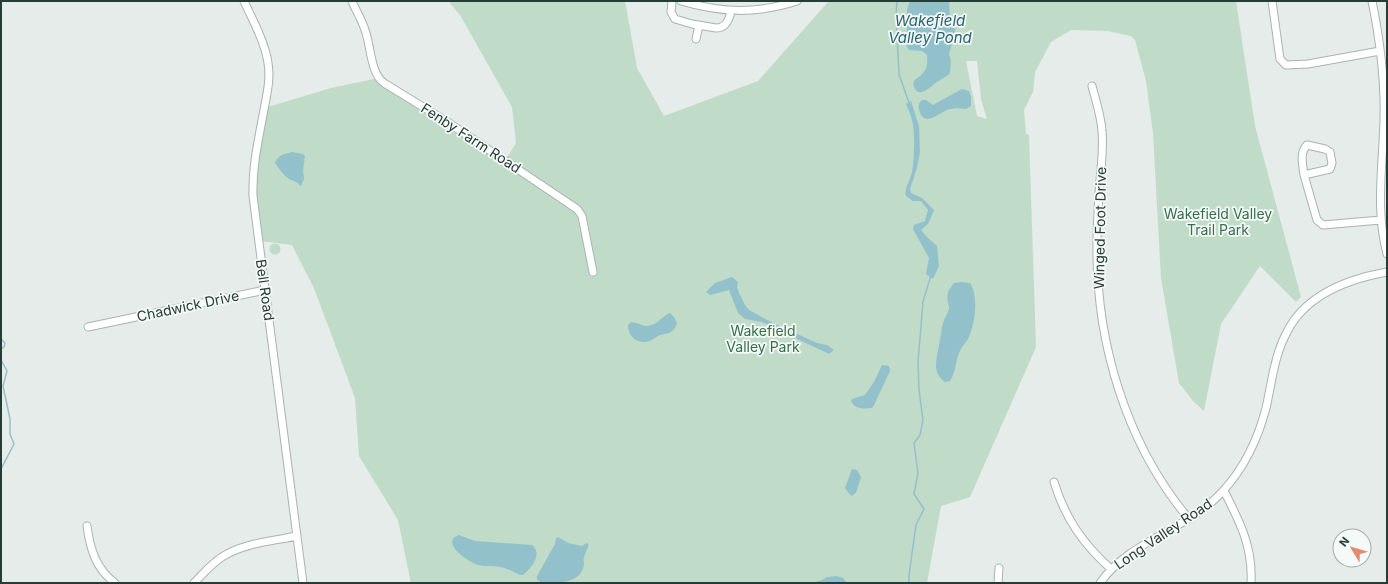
<svg xmlns="http://www.w3.org/2000/svg" width="1388" height="584" viewBox="0 0 1388 584" font-family="Inter,sans-serif">
<rect width="100%" height="100%" fill="#e5ece9"/>
<path fill="#c0dbc8" fill-rule="evenodd" d="M448,1H625L637,68L664,116L758,81L829,1H1236L1255,126L1301,297L1296,302L1260,266L1221,324L1204,411L1193,401L1179,383L1161,278L1153,133L1146,81L1135,40L1131,36L1107,31L1071,30L1051,42L1035,72L1033,92L1024,110L1026,134L1029,135L1036,347L970,497L941,506L927,583H411L398,520L359,456L355,398L314,288L292,245L261,241L255,192L256,169L268,107L331,88L374,79L439,123L504,163L516,143L512,107L460,15ZM966,61H977L981,99L987,119L977,116Z
M269.5 249a5.5 5.5 0 1 1 11 0a5.5 5.5 0 1 1-11 0Z"/>
<path fill="#93c1cb" d="M910,1H949L950,17L955,29V33L949,54L951,60L950,73C946,77 941,79 937,82C932,85 919,100 914,87C913,85 913,83 914,81C915,79 917,78 919,77C927,70 928,65 927,55L922,51L909,50L904,42L907,30V10Z
M962,89L969,91L971,97V106L966,109C959,108 954,108 947,110C938,114 923,128 919,109C918,105 919,103 922,100H926L933,105Z
M911,101L919,126L920,152L917,168L910,189L911,193L922,198L934,210L928,224L921,230L926,236L937,246L939,266L933,279L926,274L929,258L913,229L914,225L925,221L928,210L921,201H913L906,196C904,188 910,181 912,172C914,160 915,138 913,125C912,118 909,111 906,104Z
M292,152L303,154L305,156L303,171L304,179L301,186C297,182 294,181 289,179C283,175 279,168 275,163C278,155 284,154 292,152Z
M732,277L738,282L737,287L739,293L745,305L749,310L773,323L817,343L827,345L834,350L829,354L762,322L745,319L738,313L729,290L710,295L706,292L715,283Z
M961,282L970,283C979,296 975,325 968,339C966,342 963,345 961,349C955,359 957,370 950,381L945,382C931,373 937,358 939,345C941,337 941,328 944,320C945,317 948,313 949,309C949,307 949,306 948,303C946,295 948,290 954,283Z
M670,313L674,317L677,323C676,326 675,329 672,331C669,334 664,334 660,335C656,337 651,341 646,342C635,343 628,335 628,325L631,322C637,322 642,326 647,326C656,326 662,316 670,313Z
M882,365L889,366L890,371L874,405L872,408C864,409 854,409 851,401L852,399L865,395L874,382Z
M852,469L857,470L861,477L856,493L851,496L845,488Z
M459,535L475,541L532,545C543,554 532,567 523,575H520C513,572 507,568 500,567C492,565 485,567 478,565C468,562 439,542 459,535Z
M558,537L568,543L582,546L585,544L588,543C589,549 585,552 584,558C583,560 584,562 584,564C582,584 557,583 541,583L537,579V576L555,544L556,538Z
M836,576L843,578L847,583H812L822,580L827,577Z"/>
<g fill="none" stroke-linecap="round" stroke-linejoin="round">
<path stroke="#93c1cb" stroke-width="1.5" d="M897,1L896,15L899,74L909,103
M1,339L5,343L4,347L1,349
M1,360L7,371L3,386L10,419V434L14,444L1,469
M909,583V575L916,525L924,509L914,494L918,473L914,443L920,435L923,420L919,390L918,362L923,302L931,275"/>
<g stroke="#a8b4b0" stroke-width="9">
<path id="minor" d="M244,1C253,21 265,42 268,63C271,80 266,98 263,115C258,142 252,168 253,196L303,583
M352,1C356,11 362,20 365,30C371,45 370,73 384,83L446,121L577,209L582,216L593,272
M672,1L671,12L675,19L692,24L716,28C726,28 729,20 731,11
M681,1C721,13 757,14 797,1
M1272,1L1280,59L1286,65L1308,64L1380,51
M1372,1C1380,40 1385,79 1384,119C1383,165 1375,209 1387,254
M696,39L699,25
M1092,86C1096,101 1101,116 1102,131C1104,152 1100,173 1099,194C1098,211 1097,229 1097,246C1096,342 1126,444 1189,519
M1307,145L1325,149L1330,152L1332,163L1330,169L1304,175C1303,166 1299,153 1307,145Z
M1304,175L1317,220L1323,225L1381,220
M88,327L265,290
M1054,482C1065,518 1083,544 1111,569
M1224,491C1240,522 1253,547 1251,583
M87,526C90,549 96,569 115,583
M194,583C203,574 211,564 222,557C243,543 273,541 297,536
M998,583L999,568
M1100,583C1130,540 1188,530 1223,491C1244,468 1258,439 1266,408C1272,382 1274,356 1287,332C1306,294 1348,279 1387,272"/>
</g>
<use href="#minor" stroke="#fff" stroke-width="7"/>
</g>
<g text-anchor="middle" stroke-width="3.5" stroke-linejoin="round" paint-order="stroke">
<g font-size="14" fill="#263c36" stroke="#f5f9f7">
<text transform="translate(471 138) rotate(33)" y="5">Fenby Farm Road</text>
<text transform="translate(1100 228) rotate(-89)" y="5">Winged Foot Drive</text>
<text transform="translate(265 290) rotate(82)" y="5">Bell Road</text>
<text transform="translate(188 306) rotate(-12)" y="5">Chadwick Drive</text>
<text transform="translate(1163 534) rotate(-34)" y="5">Long Valley Road</text>
</g>
<g font-size="14" fill="#346e4c" stroke="#f5f9f7">
<text x="1218" y="219">Wakefield Valley<tspan x="1218" dy="16">Trail Park</tspan></text>
<text x="763" y="336">Wakefield<tspan x="763" dy="16">Valley Park</tspan></text>
</g>
<g font-size="15" font-style="italic" fill="#266371" stroke="#f5f9f7">
<text x="930" y="26">Wakefield<tspan x="930" dy="17">Valley Pond</tspan></text>
</g>
</g>
<rect width="1388" height="584" fill="none" stroke="#263c36" stroke-width="4"/>
<g transform="translate(1352 548) rotate(308)"><circle r="19" fill="#f5f9f7" stroke="#a2adaa"/>
<path d="M0-3L7 15L0 10L-7 15Z" fill="#e28c6d"/>
<text y="-6" font-size="11" font-weight="bold" text-anchor="middle" fill="#263c36">N</text>
</g>
</svg>
